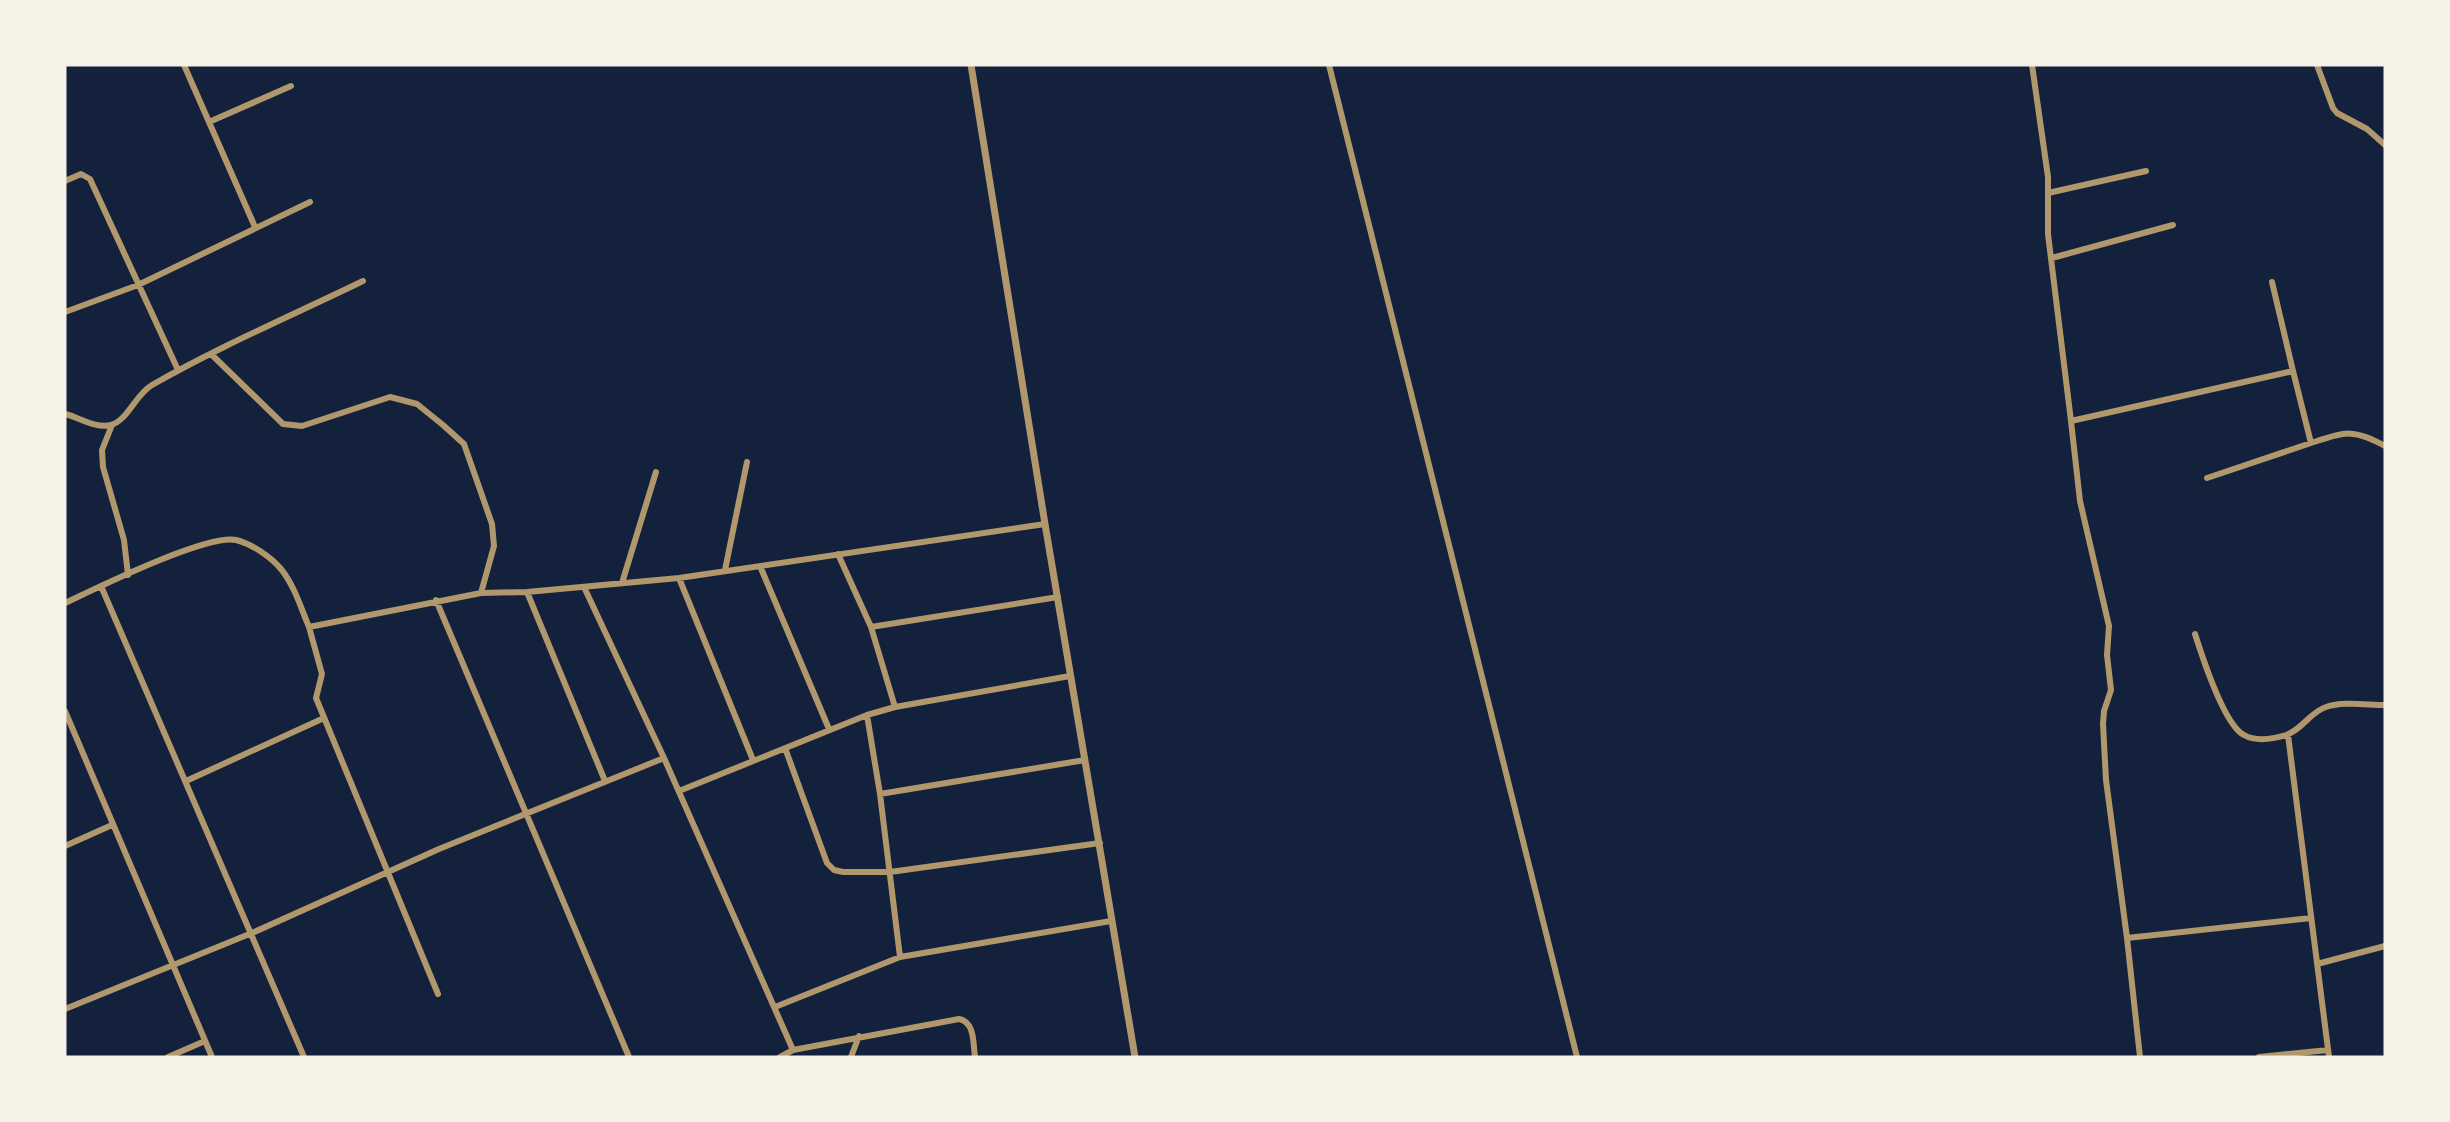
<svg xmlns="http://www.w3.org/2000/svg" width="2450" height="1122" viewBox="0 0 2450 1122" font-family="Karla,sans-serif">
<rect width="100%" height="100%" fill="#14213d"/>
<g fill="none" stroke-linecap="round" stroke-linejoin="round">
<path stroke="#b1986c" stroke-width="6" d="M184,65L255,227
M1329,65L1577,1057
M2032,65L2048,177V234L2071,421L2293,371L2272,282
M2317,65L2333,108L2337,113L2367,129L2385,145
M209,122L291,86
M65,181L81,174L90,179L178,370
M2048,193L2146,171
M2052,258L2173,225
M65,312L138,285L310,202
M211,354L283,424L302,426L390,397L417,404L443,425L464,444L492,524L494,546L481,593
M2293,371L2311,443C2345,432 2353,428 2385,446
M65,414C79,417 95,429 111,425C128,420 135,395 152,385C220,346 293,315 363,281
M2071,421L2080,501L2109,626L2107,655L2111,690L2104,711L2103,724L2106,780L2127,938L2140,1057
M112,425L102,450L103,467L124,540L128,575
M2207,478L2311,443
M838,554L871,627L895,707
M760,566L829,729
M725,570L747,462
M679,578L753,760
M622,583L656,472
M101,586L304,1057
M584,587L664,758L793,1050
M527,592L605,781
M436,600L629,1057
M65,603C97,588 206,534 236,540C252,544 271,557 281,569C294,585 301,608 309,627L481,593L527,592L679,578L1045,524
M309,627L322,674L316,698L438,994
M871,627L1058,597
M2195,634C2202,656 2224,725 2244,735C2256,742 2273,739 2286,735C2302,730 2310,712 2326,707C2343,701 2367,705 2385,705
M65,711L212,1057
M867,715L880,794L900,957
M2288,735L2329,1057
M785,748L827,863L834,870L843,872H890L1100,843
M186,781L324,718
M679,791L867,715L895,707L1070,676
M880,794L1085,760
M65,846L112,825
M2127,938L2311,918
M2317,964L2385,946
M775,1007L900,957L1111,921
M65,1009L252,933L439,849L664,758
M168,1057L205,1041
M780,1057L793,1050L959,1019C975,1022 973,1043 975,1057
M851,1057L859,1036
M2259,1057L2328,1050"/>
<path stroke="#b1986c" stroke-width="7" d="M971,65L1045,524L1135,1057"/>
</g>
<rect width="2450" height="1122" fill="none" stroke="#f6f1e7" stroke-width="133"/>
</svg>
